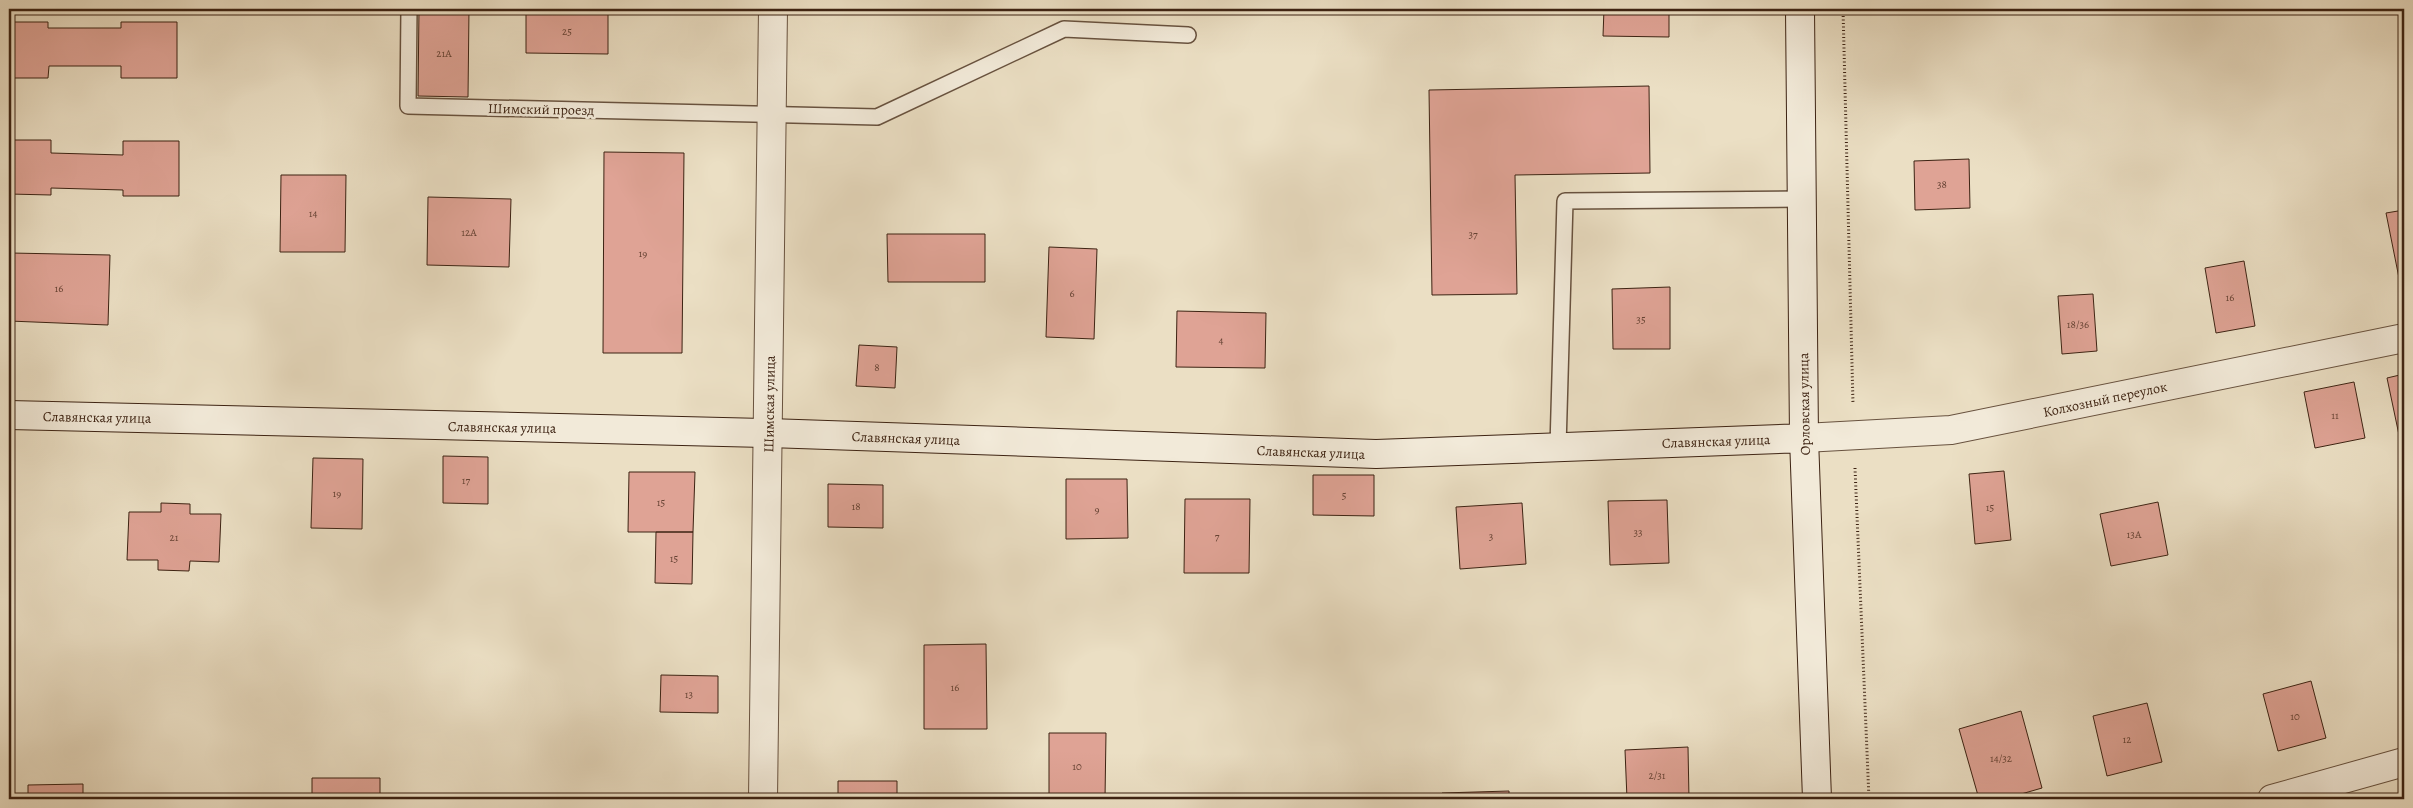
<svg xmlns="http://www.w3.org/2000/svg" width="2413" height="808" viewBox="0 0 2413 808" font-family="Alegreya,serif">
<rect width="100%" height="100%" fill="#ebdfc4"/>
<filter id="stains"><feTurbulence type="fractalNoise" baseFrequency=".004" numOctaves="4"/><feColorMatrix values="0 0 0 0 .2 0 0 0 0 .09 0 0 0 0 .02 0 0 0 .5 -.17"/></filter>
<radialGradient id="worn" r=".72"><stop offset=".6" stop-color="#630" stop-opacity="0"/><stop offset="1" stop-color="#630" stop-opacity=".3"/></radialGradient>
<path fill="#dfa395" stroke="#3d2313" d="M419,9H469L468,97L418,96Z
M526,9H608V54L526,53Z
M1604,9H1669V37L1603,36Z
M9,22H48V28H121V22H177V78H121V66H49L48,78H9Z
M1649,86L1650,173L1515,175L1517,294L1432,295L1429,90Z
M9,140H51V153L123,155V141H179V196H123V190L51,188V195L9,194Z
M604,152L684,153L682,353H603Z
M1969,159L1970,208L1915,210L1914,161Z
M281,175H346L345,252H280Z
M428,197L511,199L509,267L427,265Z
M2404,210V282L2400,283L2386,213Z
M887,234H985V282H888Z
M1049,247L1097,249L1094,339L1046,337Z
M11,253L110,255L108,325L9,321Z
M2244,261L2255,326L2216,333L2205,268Z
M1670,287V349H1613L1612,289Z
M2093,294L2097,351L2062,354L2058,296Z
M1177,311L1266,313L1265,368L1176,367Z
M859,345L897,347L895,388L856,386Z
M2404,374V434L2399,435L2387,378Z
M2354,382L2365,438L2315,448L2304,392Z
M443,456L488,457V504L443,503Z
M313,458L363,459L362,529L311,528Z
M2004,471L2011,540L1975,544L1969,474Z
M629,472H695L693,532H628Z
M1313,475H1374V516L1313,515Z
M1066,479H1127L1128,538L1066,539Z
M828,484L883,485V528L828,527Z
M1185,499H1250L1249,573H1184Z
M1667,500L1669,563L1610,565L1608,501Z
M2158,502L2168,555L2111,566L2100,514Z
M161,503L190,504V514H221L219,562L190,561L189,571L158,570V560H127L129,512H161Z
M1522,503L1526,564L1460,569L1456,507Z
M656,532H693L692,584L655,583Z
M986,644L987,729H924V645Z
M661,675L718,676V713L660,712Z
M2311,681L2326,738L2278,751L2263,694Z
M2147,703L2162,762L2107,776L2093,716Z
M2021,711L2042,788L2004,799H1979L1959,729Z
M1049,733H1106L1105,799H1049Z
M1688,747L1689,799H1627L1625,750Z
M312,778H380V799H312Z
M838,781H897V799H838Z
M83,784V799H28V785Z
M1509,791V799H1442V793Z"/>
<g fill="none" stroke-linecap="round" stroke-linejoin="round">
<g stroke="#68523f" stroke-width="18">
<path id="lane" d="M409,9L408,106L877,117L1064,29L1188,35
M1558,447L1565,201L1802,199"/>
</g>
<g stroke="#68523f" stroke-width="30">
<path id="street" d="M1804,438L1951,430L2404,338
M763,799L773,9
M2272,799L2404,762"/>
</g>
<g stroke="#3d2313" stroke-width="30">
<path id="secondary" d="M1800,9L1804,438L1817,799
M9,415L769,433L1376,454L1804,438"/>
</g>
<path stroke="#3d2313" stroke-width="3" stroke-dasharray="1 2.5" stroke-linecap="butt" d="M1843,9L1853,404
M1855,468L1869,799"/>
<use href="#lane" stroke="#f2ead9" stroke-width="15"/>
<use href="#street" stroke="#f2ead9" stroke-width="28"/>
<use href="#secondary" stroke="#f2ead9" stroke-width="28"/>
</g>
<g text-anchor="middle" stroke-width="5" stroke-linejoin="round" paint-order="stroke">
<g font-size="11" fill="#664334">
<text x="567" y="35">25</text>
<text x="444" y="57">21А</text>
<text x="1942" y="188">38</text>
<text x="313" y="217">14</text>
<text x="469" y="236">12А</text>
<text x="1473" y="238">37</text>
<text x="643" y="257">19</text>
<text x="59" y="292">16</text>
<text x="1072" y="297">6</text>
<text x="2230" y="301">16</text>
<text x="1641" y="323">35</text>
<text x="2078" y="328">18/36</text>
<text x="1221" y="344">4</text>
<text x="877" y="371">8</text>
<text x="2335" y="419">11</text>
<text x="466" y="484">17</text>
<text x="337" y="497">19</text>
<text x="1344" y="499">5</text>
<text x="661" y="506">15</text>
<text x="856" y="510">18</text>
<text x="1990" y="511">15</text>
<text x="1097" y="513">9</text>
<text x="1638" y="536">33</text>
<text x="2134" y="538">13А</text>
<text x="1217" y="540">7</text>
<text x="1491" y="540">3</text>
<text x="174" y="541">21</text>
<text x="674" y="562">15</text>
<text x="955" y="691">16</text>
<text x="689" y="698">13</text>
<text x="2295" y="720">10</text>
<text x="2127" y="743">12</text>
<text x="2001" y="762">14/32</text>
<text x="1077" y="770">10</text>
<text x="1657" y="779">2/31</text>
</g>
<g font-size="14" fill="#3d2313" stroke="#f2ead9">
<text transform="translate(541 109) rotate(1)" y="5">Шимский проезд</text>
<text transform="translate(2105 399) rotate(-12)" y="5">Колхозный переулок</text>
<text transform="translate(769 404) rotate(-89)" y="5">Шимская улица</text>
<text transform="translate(1804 404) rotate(-91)" y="5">Орловская улица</text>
<text transform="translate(97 417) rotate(1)" y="5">Славянская улица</text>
<text transform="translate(502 427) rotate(1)" y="5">Славянская улица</text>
<text transform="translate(906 438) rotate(2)" y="5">Славянская улица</text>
<text transform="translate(1716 441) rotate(-2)" y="5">Славянская улица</text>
<text transform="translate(1311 452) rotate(2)" y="5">Славянская улица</text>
</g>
</g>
<rect width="2413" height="808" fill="none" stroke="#ebdfc4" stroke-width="30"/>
<rect x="10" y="10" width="2393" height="788" fill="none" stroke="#3d2313" stroke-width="2.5"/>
<rect x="15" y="15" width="2383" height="778" fill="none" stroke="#3d2313"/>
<rect width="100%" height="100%" filter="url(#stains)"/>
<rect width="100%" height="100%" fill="url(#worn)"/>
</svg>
